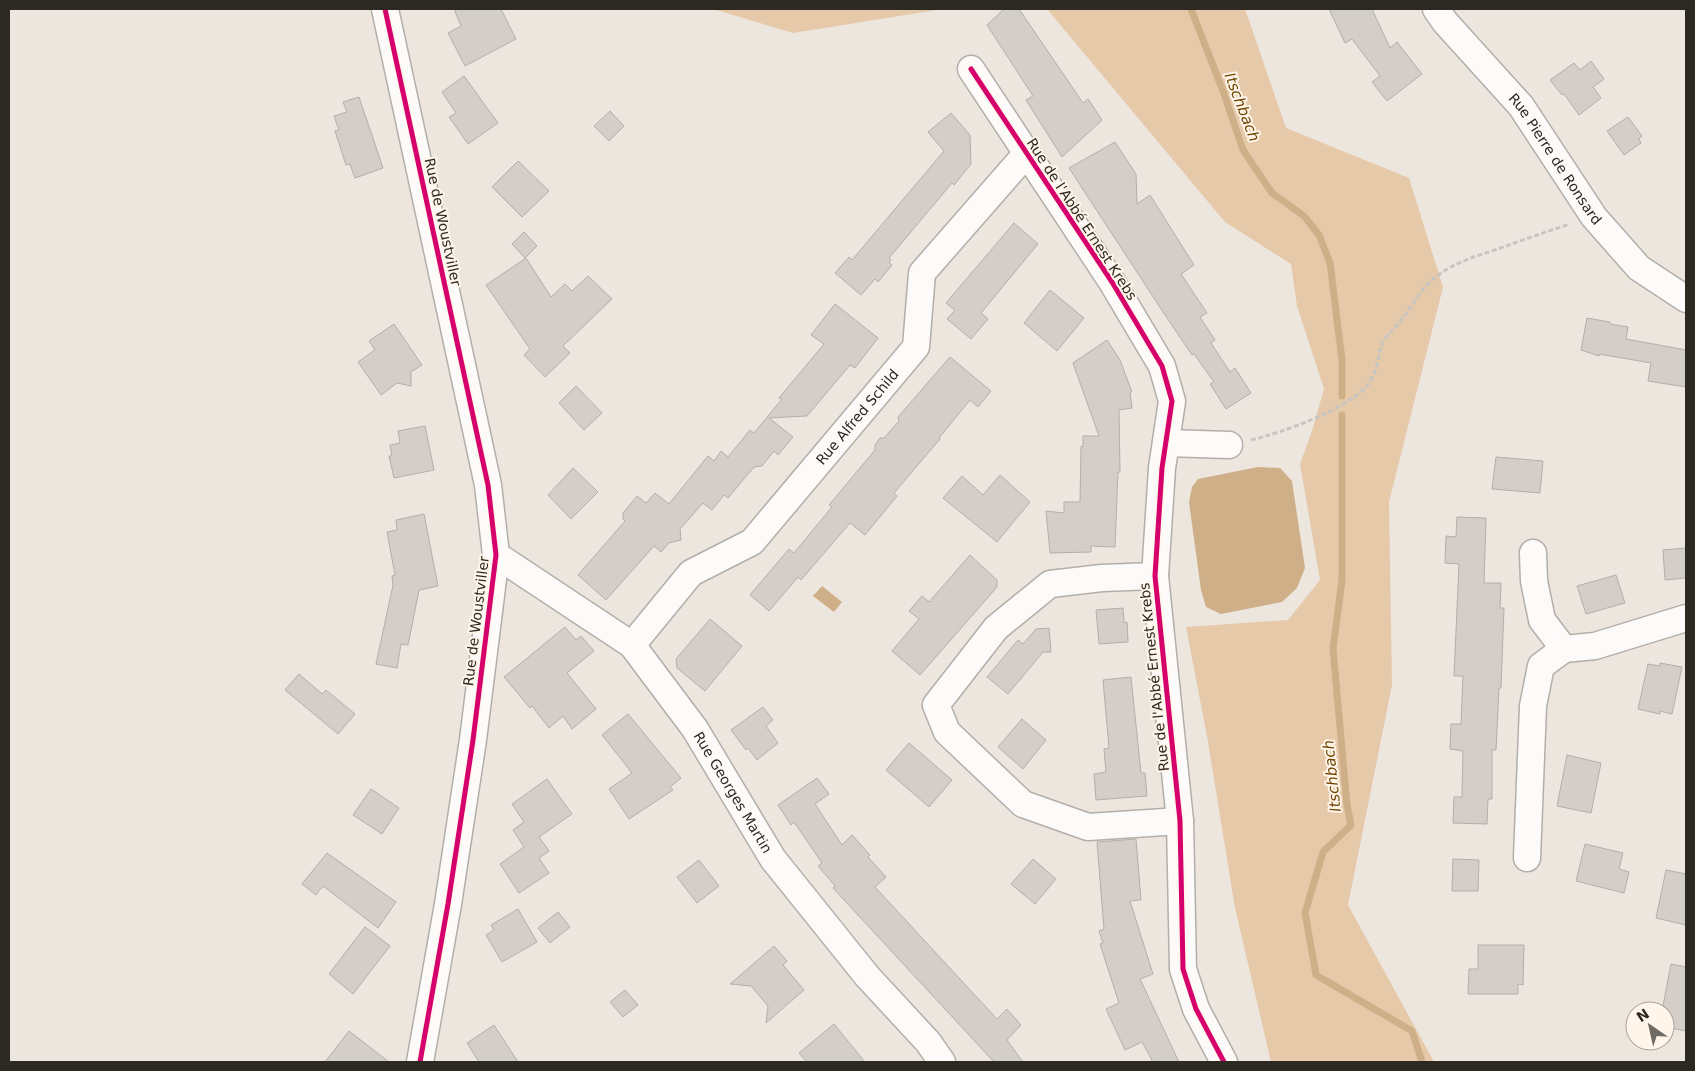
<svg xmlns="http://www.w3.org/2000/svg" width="1695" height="1071" viewBox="0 0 1695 1071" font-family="'DejaVu Sans',sans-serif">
<rect width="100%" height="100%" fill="#ede6df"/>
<path fill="#e5c9a9" d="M713,9H943L793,33Z
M1047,9H1245L1286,128L1409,178L1443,287L1389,502L1392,685L1348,905L1434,1062H1271L1235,908L1207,736L1186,627L1288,620L1320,580L1300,464L1312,431L1324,389L1297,306L1291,264L1225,222Z"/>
<path fill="#cfaf88" d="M1258,467L1280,468L1292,481L1305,568L1297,588L1282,602L1221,614L1206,607L1201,590L1189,502L1192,487L1198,479Z
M822,586L842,602L834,612L813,596Z"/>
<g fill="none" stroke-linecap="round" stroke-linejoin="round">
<path stroke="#cfaf88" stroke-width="7" d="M1191,9L1223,91L1243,150L1272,193L1304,216L1319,235L1330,263L1342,360V396
M1342,415V580L1333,649L1347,805L1351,825L1323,852L1305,913L1316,975L1412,1031L1422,1062"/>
</g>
<path fill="#d4cec8" stroke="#b4aea9" d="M454,9H501L516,39L465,66L448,33L461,26Z
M1004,9H1019L1083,103L1088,99L1102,120L1062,157L1026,100L1033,96L987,25Z
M1329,9H1372L1390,48L1397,42L1422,74L1387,101L1372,82L1380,76L1352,39L1345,43Z
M1591,61L1604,79L1593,87L1601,98L1579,115L1564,94L1562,95L1550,80L1574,63L1580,70Z
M464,76L498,123L468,144L449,117L456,113L442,92Z
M359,97L383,168L355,178L350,164L346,165L335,131L339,130L334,116L347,112L343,102Z
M610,111L624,126L609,141L594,126Z
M951,113L970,135L971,164L954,185L952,183L889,258L891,260L889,263L892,265L878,282L875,279L861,295L835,273L849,257L852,260L944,151L928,132Z
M1628,117L1642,136L1639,139L1641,143L1624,155L1607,131Z
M1115,142L1136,174L1137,204L1150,195L1194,265L1181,274L1207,313L1200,317L1215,340L1211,343L1230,372L1235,368L1251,393L1226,409L1210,384L1214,382L1194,354L1192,355L1161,309L1069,168Z
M518,161L549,191L522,217L492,187Z
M1014,223L1038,244L981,313L988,319L971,339L947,319L955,310L946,303Z
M524,232L537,246L525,258L512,244Z
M526,258L551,297L565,284L572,291L588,276L612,299L563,346L570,353L545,377L524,355L530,349L486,285Z
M1050,290L1084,318L1057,351L1024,323Z
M835,304L878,338L855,368L850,365L807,416L769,418L793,437L778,455L774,451L762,466L754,467L728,498L724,495L712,510L703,503L680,529L681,540L669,543L661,552L654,546L606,600L578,575L625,521L623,519V513L637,496L646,503L655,493L669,504L708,456L714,461L721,451L728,457L750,430L754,433L782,399L779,398L824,344L811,335Z
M1587,318L1610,322V324L1628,327L1626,339L1686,350V387L1648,381L1651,363L1599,354V356L1581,350Z
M394,324L422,365L411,372V386L397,383L381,395L358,362L375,350L369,341Z
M1107,340L1120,360L1132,392H1130L1132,408L1119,410L1120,472H1118L1115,547L1091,546V552L1050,553L1046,511L1064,513V502H1080L1081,446L1083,447V436H1099L1073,363Z
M950,357L991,391L978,407L970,400L939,438L940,439L894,493L897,496L865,535L850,523L801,580L798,577L769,611L750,595L789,549L794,553L832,507L829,505L875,450V445L880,438H884L899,421L898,417Z
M576,386L602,413L584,430L559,403Z
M425,426L434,470L394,478L389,456H392L390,445L400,443L398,431Z
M1496,457L1543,461L1540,493L1492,489Z
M573,468L598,492L571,519L548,495Z
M1000,475L1030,502L997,542L943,498L962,476L983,495Z
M424,514L438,586L419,590L408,645L401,644L397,668L376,664L393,585L392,576L395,575L387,532L397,530L396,520Z
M1457,517L1486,518L1484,583H1501L1500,608H1504L1501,688H1499L1496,750H1492V799H1488L1487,824L1453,823L1454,797H1462L1463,751L1450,749L1451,724H1461L1463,676H1454L1459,564L1445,563L1446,536L1456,537Z
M1686,548V578L1665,580L1663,550Z
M970,555L997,580V587L920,675L892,651L919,619L909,611L922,596L929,602Z
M1616,575L1625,603L1586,614L1577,586Z
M1123,608L1124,623L1127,622L1128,642L1099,644L1096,610Z
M710,619L742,646L705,691L677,668L676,659Z
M565,627L576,640L581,636L594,651L567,673L596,709L572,729L563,716L549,728L532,706L530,708L504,677Z
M1049,628L1051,652H1043L1008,694L987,677L1018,640L1023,644L1036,629Z
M1660,663L1682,667L1672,714L1660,711V714L1638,709L1648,664L1660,666Z
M299,674L322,694L326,690L355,714L338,734L285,690Z
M1131,677L1141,773H1145L1147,796L1096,800L1094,774L1106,772L1104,749L1109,748L1103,680Z
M763,707L773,720L766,726L778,743L757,760L748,748L746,750L731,730Z
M628,714L681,778L670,787L673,790L629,819L609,789L632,773L602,735Z
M1022,719L1046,740L1023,769L998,747Z
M909,743L952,780L929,807L886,770Z
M1567,755L1601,763L1591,813L1557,806Z
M817,778L829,794L815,804L842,845L852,835L870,855L868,857L886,877L875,887L997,1019L1007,1009L1021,1025L1007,1040L1023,1062H994L833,888L835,886L818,866L822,863L794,822L791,825L778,805Z
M547,779L572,814L539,837L549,851L539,858L549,873L519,893L500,864L524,847L513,830L524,822L512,804Z
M371,789L399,808L382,834L353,815Z
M1136,839L1141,900L1130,901L1153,974L1140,979L1179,1062H1153L1142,1042L1125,1050L1106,1009L1119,1003L1100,944L1103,943L1099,931L1104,929L1097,842Z
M1585,844L1623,853L1619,869L1629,872L1624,893L1576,881Z
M327,853L396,902L378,928L323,886L316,895L302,884Z
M1033,859L1056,879L1035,904L1011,884Z
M1453,859L1479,860L1478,891H1452Z
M699,860L719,886L697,903L677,877Z
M1666,870L1686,874V925L1656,918Z
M518,909L537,942L502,962L486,935L494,930L491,925Z
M558,912L570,927L550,943L538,928Z
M365,927L390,946L353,994L329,974Z
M1478,945H1524L1523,985L1518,984V994H1468L1469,969H1478Z
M774,946L787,961L783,965L804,990L766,1023L768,1006L751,986L730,984Z
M1671,964L1686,967V1031L1665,1027V1011H1662Z
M625,990L638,1005L623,1017L610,1002Z
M834,1024L865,1062H807L799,1053Z
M494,1025L518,1062H479L467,1043Z
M349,1031L389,1062H325Z"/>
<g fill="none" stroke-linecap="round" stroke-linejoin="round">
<g stroke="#b3aea8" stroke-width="29">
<g id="street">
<path d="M385,9L488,485L496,555L473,740L448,904L420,1062"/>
<path id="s1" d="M1436,9L1445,22L1521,106L1594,217L1639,268L1686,299"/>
<path d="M971,69L1112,282L1162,366L1172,401L1162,468L1155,576L1180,821L1183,969L1196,1009L1224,1062"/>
<path d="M1166,443L1229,445"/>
<path d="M1533,553L1534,581L1542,620L1564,649L1595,646L1686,618"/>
<path id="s2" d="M496,555L632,645L695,729L773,859L867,976L928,1042L942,1062"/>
<path d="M1155,576L1102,578L1050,584L996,628L936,705L947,732L1023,804L1088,827L1180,821"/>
<path id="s3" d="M632,645L691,573L752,542L916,347L922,273L1026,154"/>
<path d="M1527,858L1533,706L1541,666L1564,649"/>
</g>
</g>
<path stroke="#c7c5c2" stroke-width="3" stroke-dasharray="5 2.5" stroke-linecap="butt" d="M1251,440C1281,433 1356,407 1371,380C1378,368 1378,356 1382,344C1385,336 1394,330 1399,323C1409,311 1417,295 1428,284C1447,265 1470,258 1495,250C1520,241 1545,232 1570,224"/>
<use href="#street" stroke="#fcfbfa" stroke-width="26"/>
<g stroke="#fff5ea" stroke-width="8">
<path id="cycleway" d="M385,9L488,485L496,555L473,740L448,904L420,1062
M971,69L1112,282L1162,366L1172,401L1162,468L1155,576L1180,821L1183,969L1196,1009L1224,1062"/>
</g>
<use href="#cycleway" stroke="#d6006c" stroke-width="5"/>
</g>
<g text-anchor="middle" stroke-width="4" stroke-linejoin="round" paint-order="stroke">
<g font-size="14" fill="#2c2822" stroke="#fff5ea">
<text dy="5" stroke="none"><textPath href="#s1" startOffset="192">Rue Pierre de Ronsard</textPath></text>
<text transform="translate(1082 219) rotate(57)" y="5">Rue de l'Abbé Ernest Krebs</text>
<text transform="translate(443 222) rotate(78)" y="5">Rue de Woustviller</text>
<text dy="5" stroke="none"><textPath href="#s3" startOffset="325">Rue Alfred Schild</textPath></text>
<text transform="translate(476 621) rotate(-83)" y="5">Rue de Woustviller</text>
<text transform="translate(1154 677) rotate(-96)" y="5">Rue de l'Abbé Ernest Krebs</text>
<text dy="5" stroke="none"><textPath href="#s2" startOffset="342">Rue Georges Martin</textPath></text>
</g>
<g font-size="15" font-style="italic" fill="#704600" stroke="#fff5ea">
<text transform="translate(1242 107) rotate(69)" y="5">Itschbach</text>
<text transform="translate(1332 776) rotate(-96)" y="5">Itschbach</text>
</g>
</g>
<rect width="1695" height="1071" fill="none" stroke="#2c2822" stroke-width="20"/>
<g transform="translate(1650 1026) rotate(326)"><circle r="24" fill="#fff5ea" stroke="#aba39a"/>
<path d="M0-4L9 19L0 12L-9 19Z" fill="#706a64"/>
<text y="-8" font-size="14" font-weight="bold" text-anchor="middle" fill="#2c2822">N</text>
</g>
</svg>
